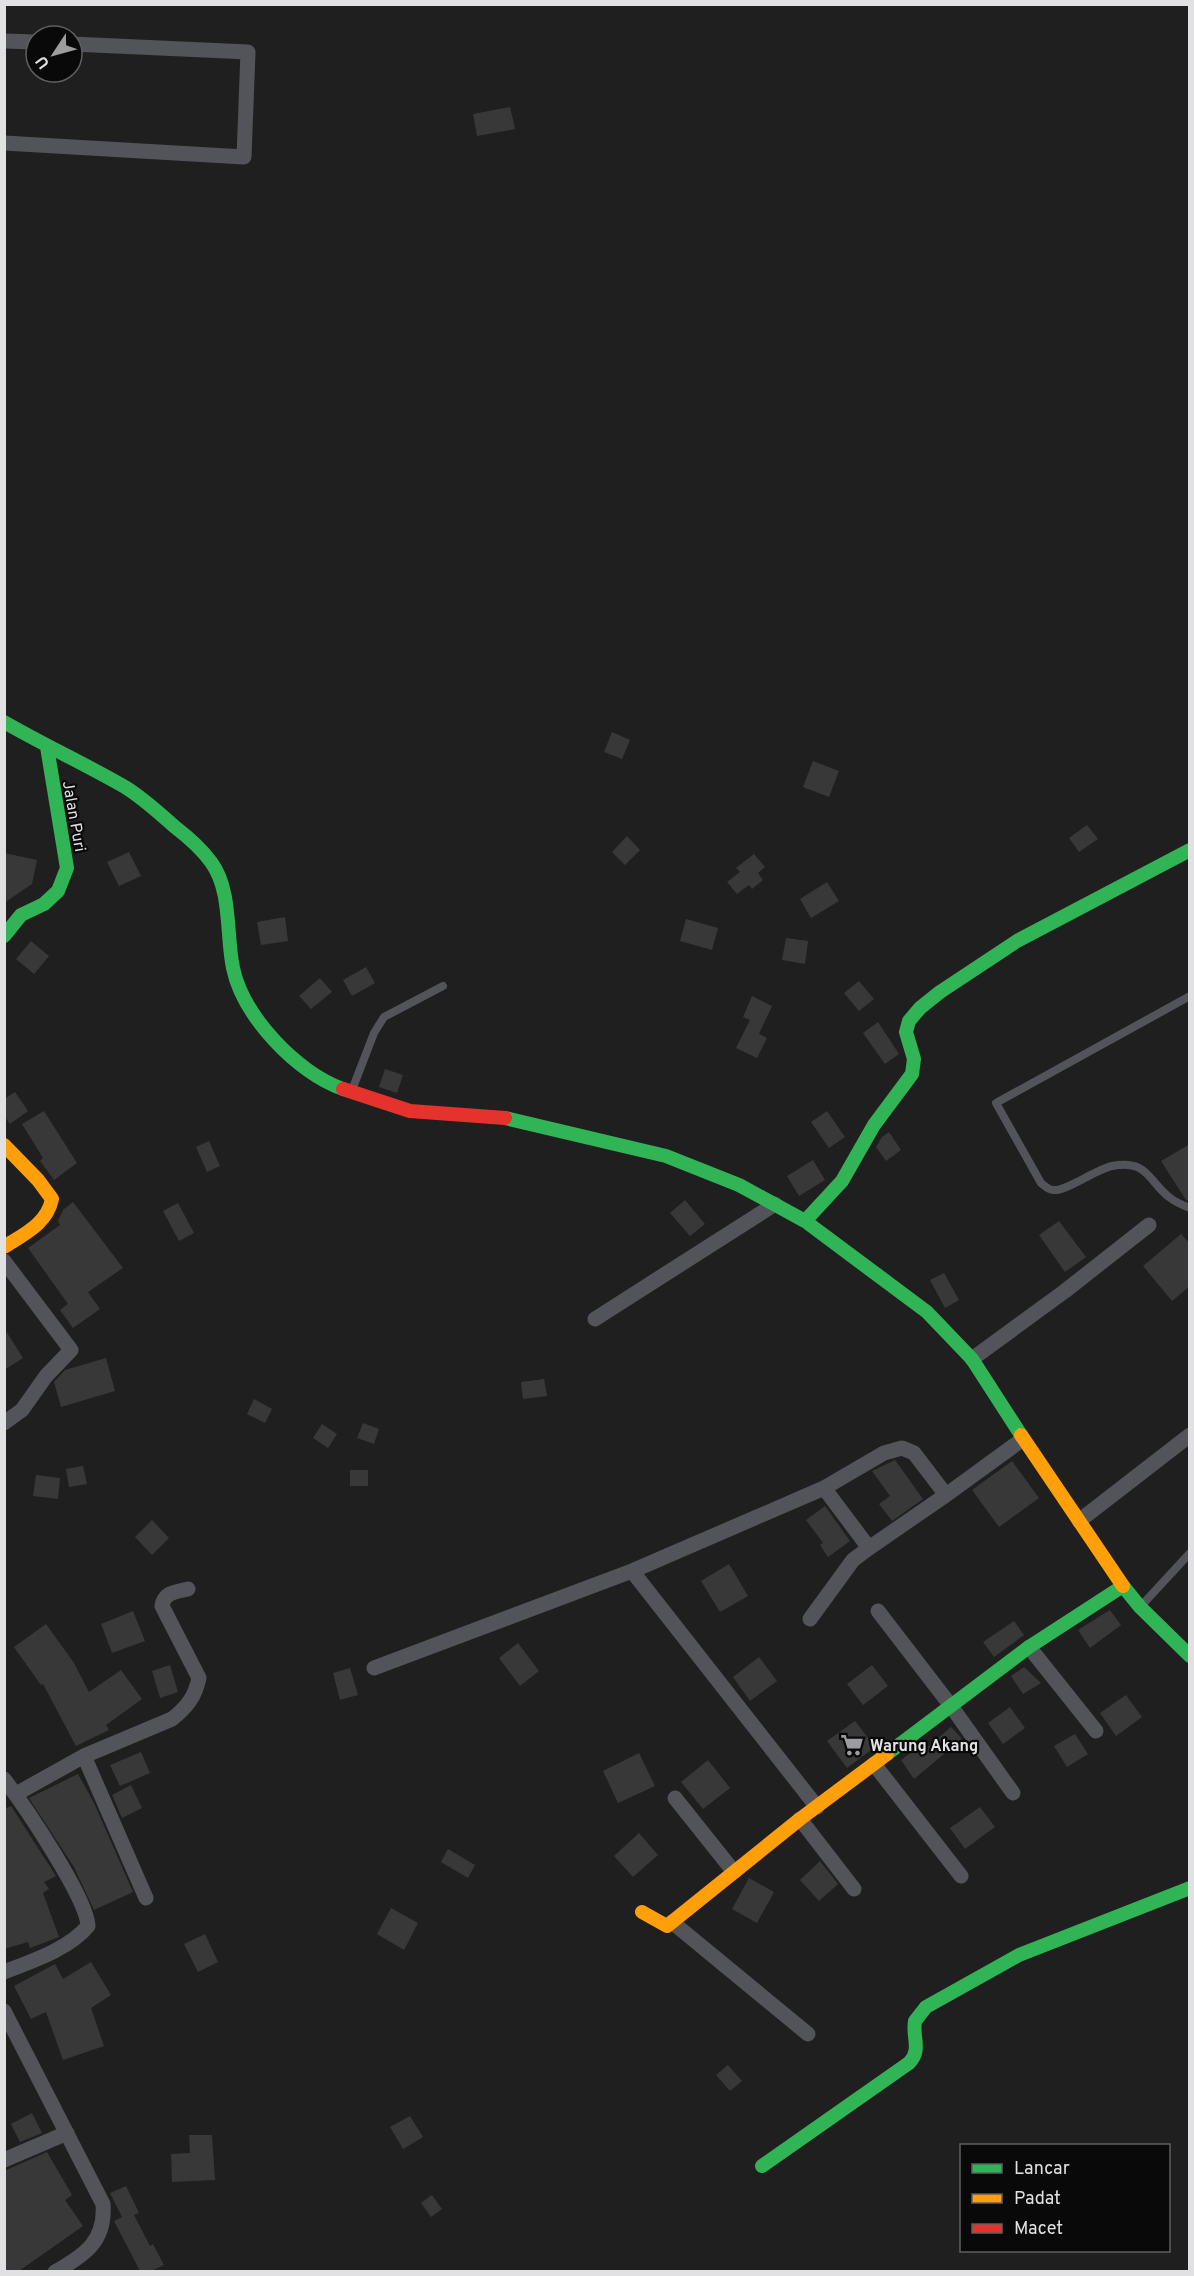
<svg xmlns="http://www.w3.org/2000/svg" width="1194" height="2276" viewBox="0 0 1194 2276" font-family="Overpass,sans-serif">
<rect width="100%" height="100%" fill="#201f20"/>
<path fill="#393838" d="M510,107L515,129L477,136L473,114Z
M612,732L630,740L622,759L604,752Z
M813,761L839,771L829,797L803,787Z
M1087,825L1098,839L1079,852L1069,838Z
M627,836L640,850L625,865L612,852Z
M129,852L141,876L119,886L107,862Z
M4,853L37,860L32,884L4,903Z
M754,854L765,867L758,873L763,880L752,889L749,885L737,894L727,882L740,872L736,868Z
M827,882L839,901L811,918L800,899Z
M285,917L288,941L261,945L257,922Z
M686,919L718,928L712,950L680,941Z
M786,938L808,941L805,964L782,960Z
M31,941L49,956L34,974L16,959Z
M366,967L375,983L352,996L343,980Z
M320,978L332,992L311,1009L299,996Z
M859,981L874,999L859,1011L844,993Z
M752,996L772,1006L759,1034L767,1038L757,1058L736,1048L750,1020L743,1017Z
M878,1022L899,1054L885,1064L863,1033Z
M385,1069L403,1075L397,1093L379,1087Z
M15,1092L28,1111L10,1124L4,1116V1099Z
M44,1111L77,1163L54,1180L40,1161L43,1158L22,1124Z
M827,1111L845,1137L829,1148L811,1122Z
M889,1132L901,1150L886,1161L876,1147L882,1137Z
M209,1141L220,1166L207,1172L196,1147Z
M1190,1144V1201L1186,1200L1161,1161Z
M813,1160L825,1180L799,1196L787,1176Z
M685,1200L705,1224L690,1236L670,1213Z
M73,1202L123,1268L88,1292L100,1309L73,1328L60,1310L68,1304L28,1248L60,1225L58,1221L63,1210Z
M178,1203L194,1233L179,1241L163,1211Z
M1059,1221L1086,1257L1065,1272L1039,1235Z
M1181,1234L1190,1244V1286L1172,1301L1143,1266Z
M944,1273L959,1300L945,1308L930,1280Z
M4,1328L23,1358L4,1370Z
M106,1358L115,1391L61,1407L54,1382L65,1370Z
M544,1379L547,1396L523,1399L521,1382Z
M254,1399L272,1409L265,1423L247,1414Z
M363,1423L379,1429L374,1444L357,1438Z
M322,1424L337,1434L328,1448L313,1438Z
M895,1460L923,1499L892,1521L879,1504L890,1496L872,1471Z
M1012,1461L1039,1498L999,1527L972,1490Z
M83,1466L87,1484L69,1487L66,1469Z
M350,1470H368V1486H350Z
M36,1475L60,1478L58,1499L33,1496Z
M825,1506L850,1541L828,1557L820,1545L823,1543L806,1520Z
M152,1520L169,1538L152,1555L135,1537Z
M729,1564L748,1596L720,1612L701,1581Z
M1110,1610L1121,1625L1090,1648L1078,1630Z
M133,1611L145,1641L112,1653L101,1624Z
M1014,1621L1024,1635L994,1657L983,1642Z
M46,1624L74,1663L89,1692L121,1670L142,1699L106,1725L109,1730L76,1746L43,1684L41,1685L14,1647Z
M518,1643L539,1671L520,1686L499,1658Z
M759,1657L777,1681L750,1701L733,1677Z
M170,1665L178,1692L160,1698L152,1671Z
M872,1665L888,1686L863,1705L847,1684Z
M1024,1667L1041,1683L1023,1694L1011,1676Z
M350,1668L358,1695L340,1700L333,1673Z
M1126,1695L1142,1717L1116,1736L1100,1713Z
M1010,1707L1025,1728L1003,1744L988,1723Z
M855,1721L875,1747L847,1768L827,1741Z
M951,1727L962,1739L914,1779L901,1760L920,1746L923,1751Z
M1075,1734L1088,1754L1067,1767L1054,1746Z
M141,1752L150,1773L120,1786L110,1765Z
M639,1753L655,1786L618,1803L603,1771Z
M708,1760L730,1788L703,1809L681,1782Z
M78,1774L94,1803L133,1892L94,1910L74,1867L29,1798Z
M131,1785L142,1808L122,1818L112,1795Z
M11,1806L56,1876L44,1882L49,1889L43,1893L59,1937L30,1948L28,1942L4,1949V1809Z
M980,1807L995,1827L965,1849L950,1828Z
M639,1833L658,1855L633,1877L614,1856Z
M448,1849L475,1865L468,1878L441,1862Z
M820,1861L838,1884L819,1901L800,1880Z
M749,1878L774,1892L757,1923L732,1909Z
M391,1908L418,1923L404,1950L377,1934Z
M205,1934L218,1962L198,1972L184,1944Z
M91,1962L111,1995L91,2008L104,2046L63,2060L46,2012L31,2019L14,1986L55,1964L63,1979Z
M728,2065L742,2081L730,2091L716,2075Z
M32,2113L42,2133L20,2142L11,2124Z
M410,2116L423,2137L403,2149L390,2127Z
M189,2135H212L215,2180L172,2182L171,2154L190,2153Z
M47,2152L72,2195L65,2200L83,2226L19,2271H4V2171Z
M126,2186L139,2213L134,2215L150,2246L153,2244L164,2265L151,2271H140L114,2221L122,2217L110,2193Z
M432,2195L442,2209L431,2217L421,2203Z"/>
<g fill="none" stroke-linecap="round" stroke-linejoin="round">
<path stroke="#53535a" stroke-width="8" d="M1190,996L996,1103L1041,1183C1045,1186 1048,1190 1053,1190C1066,1192 1096,1169 1112,1166C1148,1159 1149,1182 1169,1197C1175,1202 1182,1205 1190,1208
M352,1090L374,1033L384,1017L443,986
M1141,1606L1190,1553"/>
<path stroke="#53535a" stroke-width="15" d="M4,41L36,42
M4,143L244,157L248,52L72,44
M4,1261L71,1350L46,1376L22,1410L4,1423
M595,1319L775,1204
M972,1359L1065,1291L1149,1225
M1079,1521L1190,1435
M869,1548L946,1495
M632,1571L817,1807
M878,1611L951,1706L1013,1793
M810,1619L853,1560L869,1548L824,1488L884,1453L902,1448L914,1453L946,1495L1023,1439
M1029,1647L1096,1731
M374,1668L632,1571L824,1488
M84,1756L146,1898
M874,1764L961,1876
M4,1779C24,1805 87,1898 88,1926C69,1949 32,1961 4,1972
M16,1794L84,1756L172,1719C187,1707 195,1697 199,1678L162,1606C164,1592 176,1592 188,1589
M675,1798L734,1872
M800,1819L854,1889
M672,1922L808,2034
M4,2011L103,2204C106,2241 85,2255 55,2272
M4,2160L67,2133"/>
<path stroke="#30b455" stroke-width="14" d="M4,722C44,745 85,764 125,787C143,798 159,813 175,827C188,837 201,848 211,862C232,890 226,935 233,968C243,1016 297,1073 343,1089
M4,936L21,915L44,904L58,891L67,868L47,747
M505,1118L666,1156L739,1185L805,1221L927,1312L972,1359L1021,1435
M805,1221L842,1181L874,1125L912,1074L914,1059L906,1032L909,1021L920,1008L940,992L1017,941L1190,850
M1123,1586L1140,1607L1190,1656
M887,1754L1029,1647L1123,1586
M762,2166L909,2063C922,2050 912,2037 915,2021L926,2007L1019,1955L1190,1888"/>
<path stroke="#ff9f0a" stroke-width="14" d="M4,1145L38,1180L52,1199C47,1224 24,1234 4,1247
M1021,1435L1123,1586
M642,1912L667,1926L800,1819L887,1754"/>
<path stroke="#e5322d" stroke-width="14" d="M343,1089L410,1111L505,1118"/>
</g>
<defs>
<g id="supermarket-bare" transform="scale(1.8)"><path d="M-6-5.5h2.5l.6 2H6L4.5 2H-2.5L-4.4-4H-6ZM-1.5 3.2a1.3 1.3 0 1 0 .1 0ZM3 3.2a1.3 1.3 0 1 0 .1 0Z" fill="#9d9c9e" stroke="#0a090a" stroke-width="2.5" paint-order="stroke"/></g>
</defs>
<g fill-rule="evenodd">
<use href="#supermarket-bare" x="852" y="1745"/>
</g>
<g text-anchor="middle" stroke-width="4.5" stroke-linejoin="round" paint-order="stroke">
<g font-size="16" fill="#e1e0e2" stroke="#0a090a">
<text transform="translate(75 816) rotate(80)" y="6">Jalan Puri</text>
</g>
<g font-size="16" font-weight="bold" fill="#e1e0e2" stroke="#0a090a" text-anchor="start">
<text x="870" y="1751">Warung Akang</text>
</g>
</g>
<rect width="1194" height="2276" fill="none" stroke="#e1e0e2" stroke-width="12"/>
<rect x="960" y="2144" width="210" height="108" fill="#0a090a" stroke="#605f60" stroke-width="1.5"/>
<rect x="972" y="2164" width="30" height="9" fill="#30b455" stroke="#605f60" stroke-width="1.5"/>
<text x="1014" y="2174" font-size="18" fill="#e1e0e2">Lancar</text>
<rect x="972" y="2194" width="30" height="9" fill="#ff9f0a" stroke="#605f60" stroke-width="1.5"/>
<text x="1014" y="2204" font-size="18" fill="#e1e0e2">Padat</text>
<rect x="972" y="2224" width="30" height="9" fill="#e5322d" stroke="#605f60" stroke-width="1.5"/>
<text x="1014" y="2234" font-size="18" fill="#e1e0e2">Macet</text>
<g transform="translate(54 54) rotate(234)"><circle r="28" fill="#0a090a" stroke="#605f60" stroke-width="1.5"/>
<path d="M0-4.5L10 22L0 15L-10 22Z" fill="#9d9c9e"/>
<text y="-9" font-size="16" font-weight="bold" text-anchor="middle" fill="#e1e0e2">U</text>
</g>
</svg>
